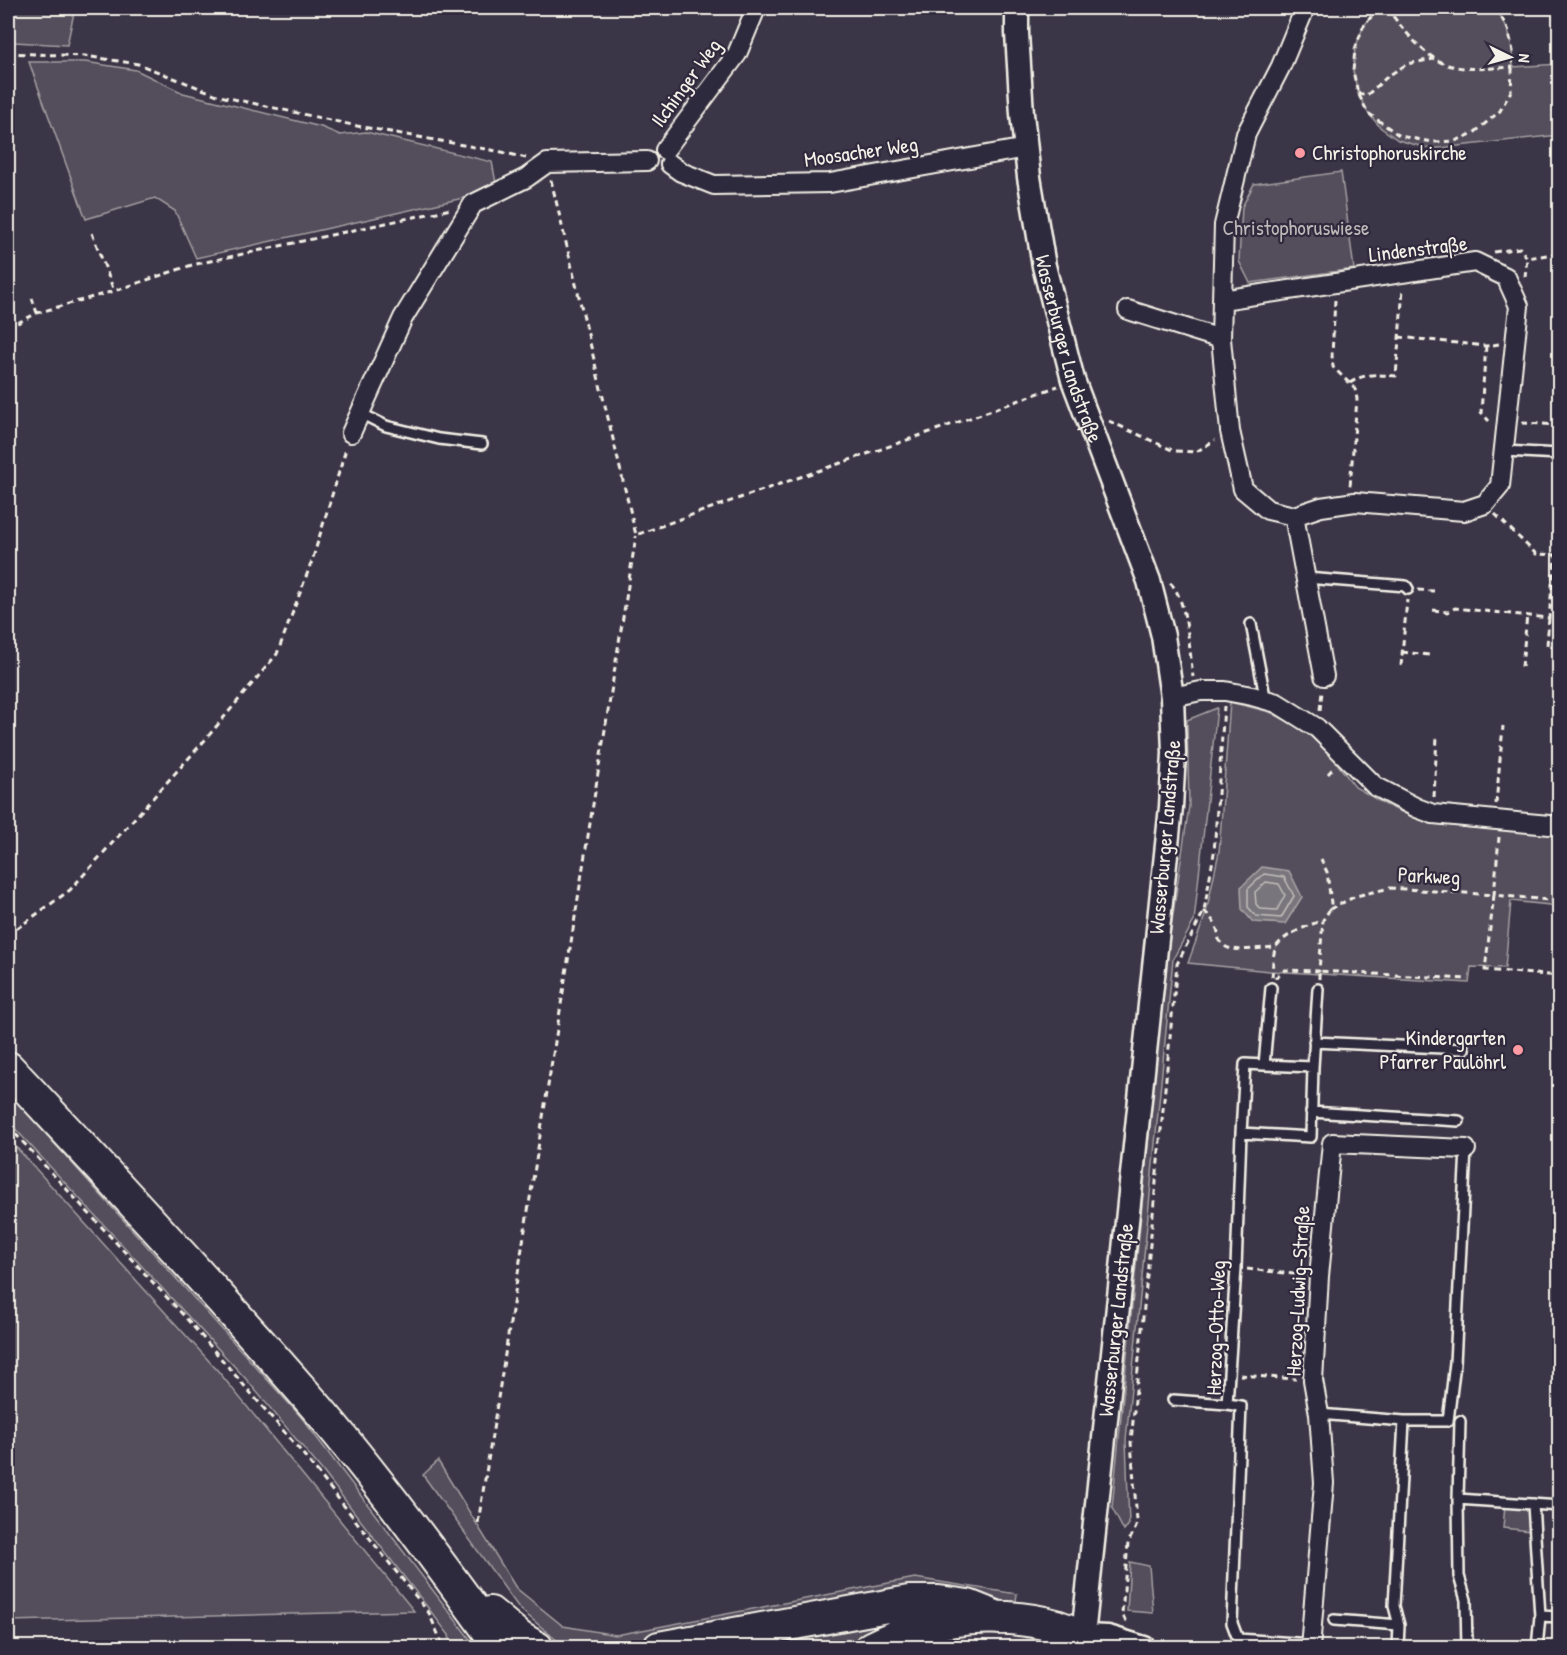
<svg xmlns="http://www.w3.org/2000/svg" width="1567" height="1655" viewBox="0 0 1567 1655" font-family="'Patrick Hand',sans-serif">
<rect width="100%" height="100%" fill="#3b3647"/>
<filter id="ink" filterUnits="userSpaceOnUse"><feTurbulence type="fractalNoise" baseFrequency=".0167" numOctaves="2"/><feDisplacementMap in="SourceGraphic" scale="12" xChannelSelector="R" yChannelSelector="G"/><feConvolveMatrix kernelMatrix="1 2 1 2 8 2 1 2 1" color-interpolation-filters="sRGB"/></filter>
<g filter="url(#ink)">
<path fill="#534e5c" stroke="#a4a0a2" stroke-width="1.5" d="M8,8H75L67,45L14,42L8,40Z
M1378,8H1493C1510,22 1513,46 1513,67L1559,64V135L1431,149L1398,140L1381,128L1368,113L1358,93L1353,71L1355,49L1363,27Z
M29,62H85L136,70L183,93L321,127L340,135L366,132L492,162L496,183L472,196L196,258L175,211L155,198L86,219Z
M1341,172L1354,269L1250,283L1239,261L1242,207L1254,184Z
M1230,702L1270,712L1317,737L1355,787L1386,805L1417,819L1461,827L1559,833V906L1511,901L1505,968L1471,967L1469,983L1270,971L1188,963L1206,913L1219,852Z
M1217,708L1194,921L1173,959L1126,1440L1129,1524L1124,1531L1112,1508L1166,962L1189,806L1187,720Z
M8,1092L301,1417L476,1647H451L449,1635L321,1469L246,1379L8,1121Z
M8,1138L218,1371L414,1611L8,1621Z
M438,1461L516,1588L563,1626L616,1635L915,1578L1017,1594L1015,1607L903,1598L631,1647H581L560,1643L519,1608L423,1475Z
M1505,1505L1530,1507V1531L1503,1528Z
M1130,1562L1149,1566L1153,1613L1127,1611Z
M888,1615L897,1625L844,1647L720,1648Z"/>
<path fill="#78747b" stroke="#aaa6a7" stroke-width="1.5" d="M1262,867L1289,871L1302,897L1285,924L1253,922L1242,909L1241,887Z"/>
<g fill="none" stroke-linecap="round" stroke-linejoin="round">
<path stroke="#c2bfbc" stroke-width="1.5" d="M1264,874L1284,877L1294,896L1281,918L1256,916L1248,907V889Z
M1266,882L1279,884L1285,895L1277,910L1260,909L1256,904L1255,892Z"/>
<g stroke="#f4f1e8" stroke-width="14">
<path id="service" d="M360,413L386,426L439,439L482,444
M1504,451L1560,454
M1306,578L1406,586L1408,589
M1251,624L1264,691L1262,699
M1271,988L1264,1065L1245,1064L1241,1133L1311,1137L1313,1067L1318,989
M1314,1042L1464,1049
M1264,1065L1313,1067
M1311,1112L1459,1121
M1241,1133L1236,1268L1227,1404L1241,1406L1232,1623L1238,1639L1311,1644
M1173,1400L1227,1404
M1319,1414L1404,1421H1448L1455,1363L1466,1149
M1460,1421L1458,1499L1560,1506
M1458,1499L1459,1576L1466,1600L1467,1648
M1533,1504L1540,1616L1560,1617
M1334,1620L1399,1625
M1398,1648L1399,1625L1394,1606L1404,1421
M1537,1648L1540,1616"/>
</g>
<g stroke="#f4f1e8" stroke-width="22">
<path id="minor" d="M665,150L737,54L754,13L755,8
M670,164L681,172L714,185L830,183L1026,148
M1222,300L1475,262L1506,277L1519,306L1500,486L1485,504L1464,511L1355,502L1321,507L1294,516L1268,510L1243,489L1230,431L1221,339L1224,225L1246,134L1281,66L1305,8
M1128,310L1221,339
M351,433L403,318L473,204L526,178L547,163L647,161
M1294,516L1324,676
M1172,697L1201,691H1225L1252,696L1277,703L1317,728L1375,786L1417,808L1433,814L1560,826
M1310,1648L1324,1483L1319,1414L1313,1380L1319,1276L1332,1143L1466,1149"/>
</g>
<g stroke="#f4f1e8" stroke-width="27">
<g id="tertiary">
<path id="s1" d="M1017,8V33L1022,114L1029,177L1044,266L1073,380L1149,581L1163,636L1172,697L1174,753L1171,807L1083,1636"/>
<path d="M1083,1636L1108,1637L1144,1648"/>
</g>
</g>
<g stroke="#f4f1e8" stroke-width="36">
<path id="trunk" d="M8,1068C113,1180 218,1293 319,1410C383,1486 443,1567 501,1648
M490,1613L520,1638L537,1648
M659,1648L909,1602H939L968,1606L998,1618
M871,1648C887,1640 902,1633 919,1628C962,1615 1013,1614 1056,1626C1065,1629 1074,1633 1083,1636"/>
</g>
<path stroke="#f4f1e8" stroke-width="3" stroke-dasharray="6 4.5" stroke-linecap="butt" d="M1378,8L1363,27L1355,49L1353,71L1358,93L1368,113L1400,136L1432,142L1455,141L1474,133L1500,111L1511,91L1513,51L1508,29L1497,10L1493,8
M1387,8C1400,26 1426,59 1448,65C1469,71 1491,68 1513,67
M8,53L85,56L138,64L220,96L357,126L502,152L526,158
M1358,93L1366,96L1388,76L1407,64L1434,59
M551,180L636,535C776,484 918,438 1058,386
M92,233L114,291
M1494,252L1520,248L1527,258L1560,253
M1525,277L1527,258
M32,298L37,313
M1335,300L1332,355L1333,367L1355,389L1357,399L1350,487
M8,328L37,313L114,291L192,265L451,209
M1399,337L1486,346L1499,344
M1486,346L1481,412L1489,421
M1350,383C1366,372 1378,375 1396,376L1403,289
M1109,421L1174,451L1196,452L1215,440
M1522,423L1560,425
M1495,514L1536,554L1560,555
M1170,583C1187,597 1190,654 1193,677
M1418,590L1434,591
M1433,610L1448,612L1455,608L1549,618L1555,555
M1549,618L1547,646L1560,647
M1402,652L1429,655
M1401,666L1407,600
M1522,667L1527,615
M1320,710L1322,692
M1328,774L1335,766
M1434,797L1437,736
M1496,804L1503,726
M1499,837L1494,895L1560,901
M1330,909L1356,896L1390,888L1494,895L1485,970L1560,976
M1204,911C1214,920 1218,927 1219,940C1220,941 1225,946 1226,947C1238,953 1263,947 1277,947
M8,935L70,890L205,740L277,654L312,561L346,449
M1272,977C1273,968 1272,956 1276,947C1284,934 1310,925 1323,920
M1275,978L1285,970L1319,971L1323,920L1330,909L1331,903L1327,872L1321,859
M1319,979V971L1468,979
M8,1126L186,1318L299,1449L429,1613L444,1648
M1247,1269L1303,1275
M1240,1375L1296,1379
M478,1523L636,536
M1126,1622L1122,1613L1128,1543L1136,1527L1137,1521L1131,1442L1177,964L1204,911L1214,853L1224,706"/>
<use href="#service" stroke="#2f2a3d" stroke-width="9"/>
<use href="#minor" stroke="#2f2a3d" stroke-width="18"/>
<use href="#tertiary" stroke="#2f2a3d" stroke-width="22"/>
<use href="#trunk" stroke="#2f2a3d" stroke-width="32"/>
</g>
</g>
<g fill="#ff9aa2" stroke="#2f2a3d" stroke-width="2">
<circle cx="1300" cy="153" r="6"/>
<circle cx="1518" cy="1050" r="6"/>
</g>
<g text-anchor="middle" stroke-width="4.5" stroke-linejoin="round" paint-order="stroke">
<g font-size="21" fill="#f4f1e8" stroke="#2f2a3d">
<text transform="translate(686 83) rotate(-54)" y="7">Ilchinger Weg</text>
<text transform="translate(861 152) rotate(-8)" y="7">Moosacher Weg</text>
<text transform="translate(1418 249) rotate(-7)" y="7">Lindenstraße</text>
<text dy="7" stroke="none"><textPath href="#s1" startOffset="346">Wasserburger Landstraße</textPath></text>
<text transform="translate(1165 837) rotate(-85)" y="7">Wasserburger Landstraße</text>
<text transform="translate(1429 876) rotate(3)" y="7">Parkweg</text>
<text transform="translate(1298 1291) rotate(-87)" y="7">Herzog-Ludwig-Straße</text>
<text transform="translate(1116 1320) rotate(-84)" y="7">Wasserburger Landstraße</text>
<text transform="translate(1216 1328) rotate(-88)" y="7">Herzog-Otto-Weg</text>
</g>
<g font-size="21" fill="#f4f1e8" stroke="#2f2a3d" text-anchor="start">
<text x="1312" y="160">Christophoruskirche</text>
<text x="1506" y="1045" text-anchor="end">Kindergarten<tspan x="1506" dy="24">Pfarrer Paulöhrl</tspan></text>
</g>
<g font-size="21" fill="#bcb8b7" stroke="#2f2a3d">
<text x="1296" y="235">Christophoruswiese</text>
</g>
</g>
<rect width="1567" height="1655" fill="none" stroke="#2f2a3d" stroke-width="30"/>
<rect x="15" y="15" width="1537" height="1625" fill="none" stroke="#f4f1e8" stroke-width="2" filter="url(#ink)"/>
<g transform="translate(1510 57) rotate(95)" stroke="#2f2a3d" stroke-width="4.5" paint-order="stroke">
<path d="M0-4.5L10 22L0 15L-10 22Z" fill="#f4f1e8"/>
<text y="-9" font-size="16" font-weight="bold" text-anchor="middle" fill="#f4f1e8">N</text>
</g>
</svg>
